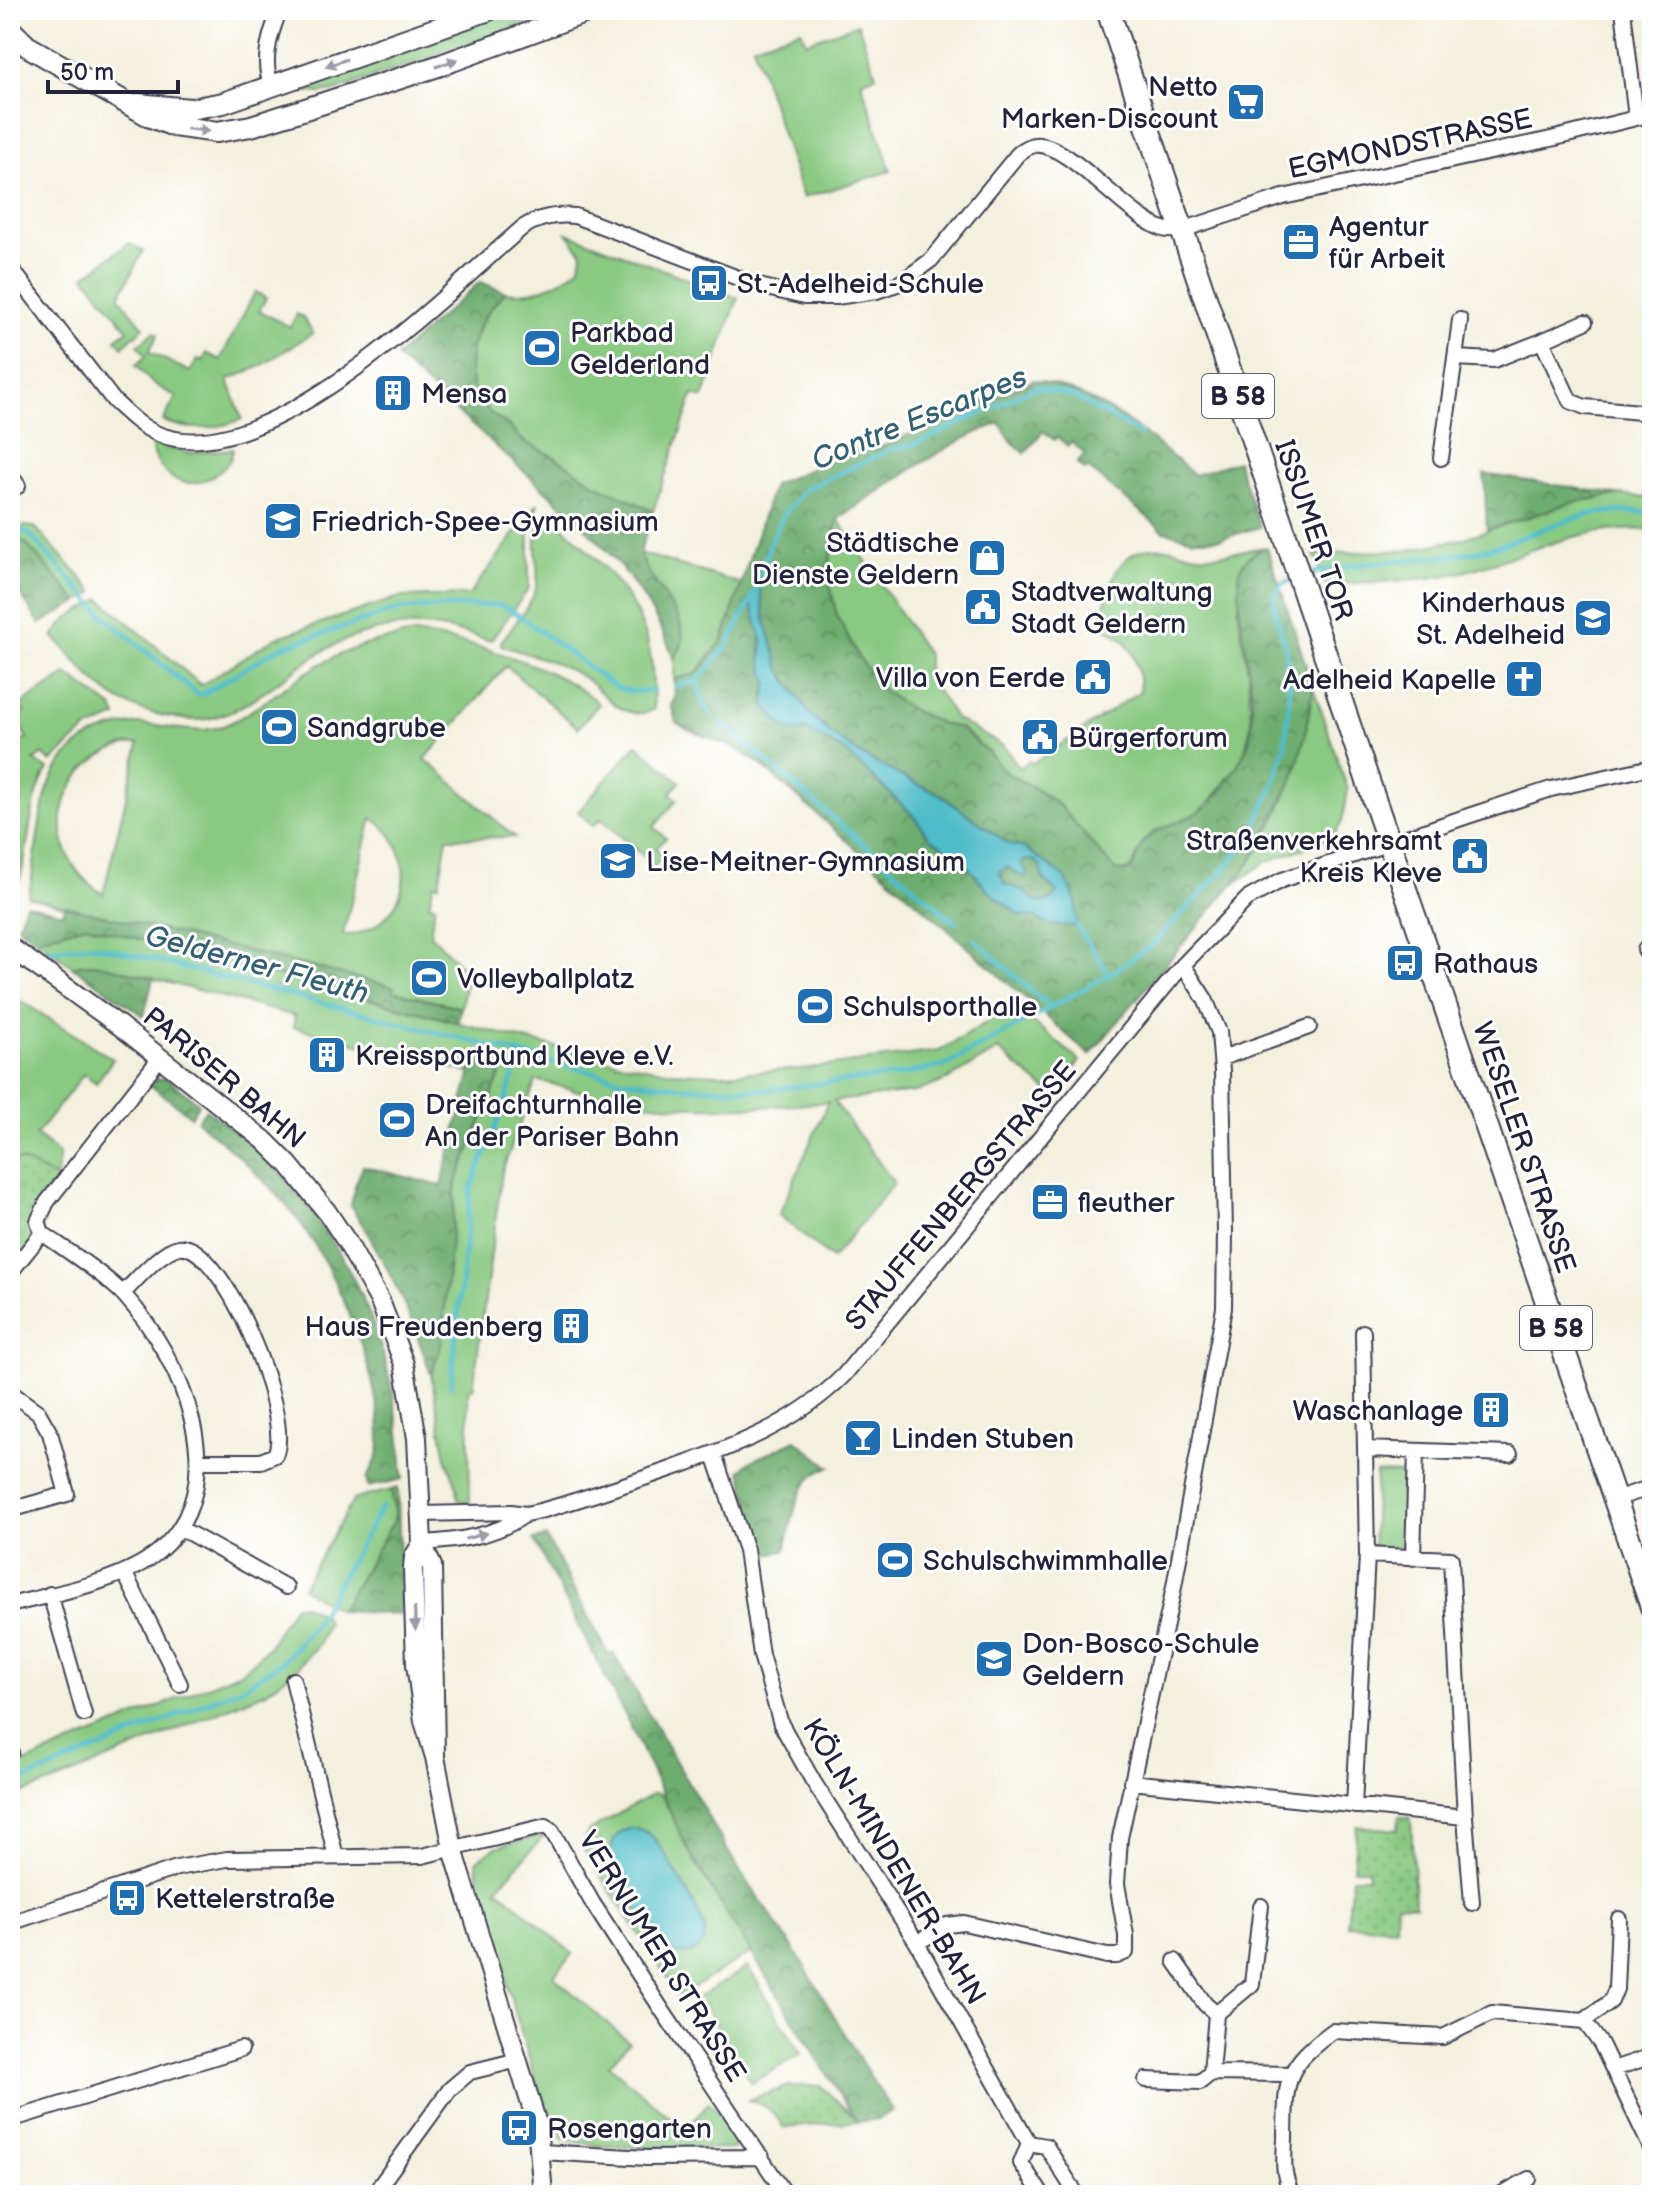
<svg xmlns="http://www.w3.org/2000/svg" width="1662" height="2205" viewBox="0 0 1662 2205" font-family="'Balsamiq Sans',sans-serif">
<defs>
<pattern id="forest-crowns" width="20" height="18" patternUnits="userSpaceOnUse" patternTransform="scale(2)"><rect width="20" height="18" fill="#6ead6f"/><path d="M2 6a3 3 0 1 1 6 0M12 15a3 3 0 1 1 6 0" fill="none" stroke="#5a8c5c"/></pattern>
<pattern id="park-dots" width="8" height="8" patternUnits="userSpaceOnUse" patternTransform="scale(2)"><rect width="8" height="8" fill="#89c981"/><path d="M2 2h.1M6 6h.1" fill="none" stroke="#76ac70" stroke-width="1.8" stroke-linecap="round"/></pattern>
</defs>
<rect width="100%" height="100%" fill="#fff"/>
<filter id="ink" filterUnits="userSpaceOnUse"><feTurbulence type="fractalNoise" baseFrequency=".0125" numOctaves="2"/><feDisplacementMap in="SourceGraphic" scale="16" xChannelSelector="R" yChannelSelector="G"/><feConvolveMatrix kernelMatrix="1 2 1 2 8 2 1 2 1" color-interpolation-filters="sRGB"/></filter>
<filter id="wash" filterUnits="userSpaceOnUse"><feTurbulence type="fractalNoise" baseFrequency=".006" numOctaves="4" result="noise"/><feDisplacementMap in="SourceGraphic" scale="32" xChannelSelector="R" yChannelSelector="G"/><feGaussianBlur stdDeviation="1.8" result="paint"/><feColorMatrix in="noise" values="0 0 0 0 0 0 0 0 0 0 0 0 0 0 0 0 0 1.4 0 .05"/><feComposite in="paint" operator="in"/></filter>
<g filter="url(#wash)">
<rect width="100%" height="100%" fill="#f4f0de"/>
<path fill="#89c981" stroke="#56765e" stroke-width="2" fill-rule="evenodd" d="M510,10H565L334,91L320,93L301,91L300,84Z
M858,24L876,75L861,81L891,171L803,198L753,45L801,30L806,42Z
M567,233L738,298L703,398L693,395L653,511L597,485L555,457L524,442L508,425L490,413L473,389L470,369L471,351L479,328L489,310L505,292C530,297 561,284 580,267L582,253Z
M129,243L143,251L119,297L144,327L122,347L116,339L128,330L85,276Z
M255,292L266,298L259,311L290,327L297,314L303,317L313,333L259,367L228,380L242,419C215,430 190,432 163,421L176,397L152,383L136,365L146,356L138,345L154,332L158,334L149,352L190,372L198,359L203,361L207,353L220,360Z
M151,444L189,453L233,449C232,461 225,468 216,474C185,495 159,477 151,444Z
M1619,495L1652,498V530C1580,525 1534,552 1467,571C1420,583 1373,580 1326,586L1314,554L1408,550L1461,539L1574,502Z
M538,503L529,533V588L492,639L487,640C436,622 390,620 339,643C295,662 254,711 207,719C193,722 178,718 165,716C149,713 133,708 119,700C93,685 73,657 53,636L67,619L101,599L201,685L275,638L400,597L469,595Z
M548,512C586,548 633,588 647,640C653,662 653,686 654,709C645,715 634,714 624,710C608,703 598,687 584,678C560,662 529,655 501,645V642C513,625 533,605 537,584C540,562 527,527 548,512Z
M838,519L927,654V676L956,719L1005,747L1019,768L1029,761L1032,764L1140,691C1139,663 1130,635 1101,627C1108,586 1115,542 1168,548C1178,549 1188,554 1198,555C1222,557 1244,549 1267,547L1256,551L1238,608L1248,671L1251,725L1245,751L1236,767L1208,805L1197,813L1156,831L1143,841L1138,859L1128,871H1115L1060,806L1037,789L1005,772L975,740L960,728L942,724L908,708L881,689L858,656L837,616L829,581L831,546Z
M24,526L35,527L94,592L78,602L24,542L10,544V533Z
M640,553L742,584L723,640L696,674L674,679V658C700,632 660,593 648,571C644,566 642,559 640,553Z
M415,634C470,641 558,666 599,704L578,728L506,666L425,759L515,837L447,838L439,885L434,884L429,904L435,905L430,934L468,973L461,1008L393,991V987L28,897C43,839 31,761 99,733C112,728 127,723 141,724C172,727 201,737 230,723C262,707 287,684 317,666C348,648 380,639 415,634ZM129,744H139L103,894C36,852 55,763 129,744ZM372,818C412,843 416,901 373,927C363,932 354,936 343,935Z
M67,674L113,708L117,717L86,730L51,762L43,754L34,760L48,769C24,808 33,860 11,900L10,749L27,738L15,719L24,712L20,705Z
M1313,687L1348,790L1342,822L1336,832L1326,840L1266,862L1233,885C1282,825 1301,762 1313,687Z
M637,744L680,782L670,794L677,800L654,827L666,838L656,849L664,856L655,866L601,819L593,826L578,812Z
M85,925L517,1038L622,1063L673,1072L722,1074L802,1069L939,1051L1014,1006L1080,1061L1052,1095L998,1050L947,1080L916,1092L834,1101L894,1183L832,1259L779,1215L828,1102C758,1109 689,1111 620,1100C592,1096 564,1087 536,1080L502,1172L473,1389L468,1390L470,1504L458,1500L457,1487L446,1458L431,1375L441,1345L456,1183L502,1071L474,1063L470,1073L293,1027L295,1016L101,965L84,964L73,967L36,939Z
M10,994L113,1059L96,1083L84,1074L36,1135L59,1154L57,1178L30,1212L10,1260Z
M1376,1473L1412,1474L1409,1548L1373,1547Z
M391,1490L395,1512L394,1521L340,1611L302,1588L354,1499Z
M294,1605H304L323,1615L327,1623L319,1643L296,1670L266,1692L61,1779L10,1798V1769L243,1671L268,1647Z
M654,1793L662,1796L703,1875L752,1952L679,1996L584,1850L585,1837L589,1831Z
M540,1835L544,1836L497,1888L573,1954L553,1976L629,2042L609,2065L685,2130L709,2102L737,2137L739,2143L733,2149L601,2146L565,2140L550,2129L488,1921L478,1882L477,1860L496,1847Z
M748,1967L801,2054L752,2083L699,1997Z"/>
<path fill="url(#forest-crowns)" stroke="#486855" stroke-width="2" fill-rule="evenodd" d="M480,282L505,292L489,310L478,328L471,351L470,369L473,389L490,413L508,425L524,442L555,457L597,485L653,511L640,553C642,559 644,566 648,571C660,593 700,632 674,658C642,574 585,526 520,468C479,431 437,394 396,357Z
M1033,380C1097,392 1146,433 1194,475L1237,461L1260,527L1219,539H1193L1164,531L1088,468L1085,470L1077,463L1085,454L1071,442L1068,446L1057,437L1054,440L1043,431L1025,453L1010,440L1000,423C942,444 890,485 838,519L831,546L829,581L837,616L858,656L881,689L908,708L942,724L960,728L989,753L1005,772L1037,790L1060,806L1115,870L1130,871C1136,862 1139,845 1146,839C1159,826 1179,823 1195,814C1217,802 1245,759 1250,735C1259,687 1237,637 1239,588C1239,583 1238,575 1240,570C1244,558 1255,551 1267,547L1313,687L1305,736L1294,777L1251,862L1090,1055L761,765L735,748L686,729L676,722L671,705L675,698L674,679L696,674L723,640L773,485L869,443L872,451ZM759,585L765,620L780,669L809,713L829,732L861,755L918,785L936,792L1009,844L1025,848L1076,901L1075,913L1049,925L1035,917L1020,915L994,896L957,855L930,838L914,816L846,752L805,729L800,732L764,696L768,683L761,660Z
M1484,474L1619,495L1574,502L1487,530Z
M20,541H24L78,602L40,624L10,579V544Z
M1034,860L1041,867L1043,879L1058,893L1052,900L1039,903L1022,890L1005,884L999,872L1007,867L1028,872L1020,864L1023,861Z
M26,904L63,913L65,906L394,987L393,991L461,1008L458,1022L85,925L36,939L18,926Z
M84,964L101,965L153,978L144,1016L73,967Z
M473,1063L502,1070L456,1183L441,1345L431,1375C410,1311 387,1263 351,1206L355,1186L363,1166L441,1186Z
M166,1078L199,1103L191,1116L150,1085L157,1079Z
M206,1109C231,1129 258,1148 280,1173C360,1261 398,1362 403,1479L368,1487L366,1479C373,1467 381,1454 380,1439C380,1377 342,1286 308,1234C279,1191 237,1153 197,1121Z
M796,1440L830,1467C795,1477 793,1520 785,1551L768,1554L760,1551L741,1471L747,1463Z
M398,1488L401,1614L340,1611L394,1521L395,1512L391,1490Z
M546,1537L609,1655L613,1653L736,1865L796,1952L874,2083L893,2110L879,2119L857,2122L703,1875L686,1846L629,1723L534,1540Z"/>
<path fill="url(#park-dots)" stroke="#56765e" stroke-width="2" d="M10,1159L23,1161L63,1182L47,1202L42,1233L10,1273Z
M1399,1816L1411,1818L1415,1905L1397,1904L1396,1928L1347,1925L1352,1877H1368V1869H1353L1357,1826L1398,1830Z
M789,2086H821L858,2121L784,2128C775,2113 765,2103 747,2100Z"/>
<path fill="#50bdc9" stroke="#397082" stroke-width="2" fill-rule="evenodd" d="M759,584L765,620L780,669L809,713L829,732L861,755L918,785L936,792L1009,844L1024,848L1065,877L1076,901L1077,926L1049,925L1035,917L1020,915L994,896L957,855L930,838L914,816L846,752L805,729C785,738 776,718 764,704L768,683L761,660L763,643L750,600ZM1034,860L1041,867L1043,878L1058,893L1052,900L1039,903L1022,890L1005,884L999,872L1007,867L1024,877L1028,872L1021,864L1023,861Z
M636,1828C642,1830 647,1831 652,1836C662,1847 702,1914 704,1928C709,1954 678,1961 662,1946L615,1873C607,1853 610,1829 636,1828Z"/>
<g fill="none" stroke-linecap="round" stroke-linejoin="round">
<path stroke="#50bdc9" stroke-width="5" d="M10,535L23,531L30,535L105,617L197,694H203L279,648L400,609L500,605L514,612L617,688L634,692L653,690
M1304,576C1351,560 1417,562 1468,553C1510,546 1549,523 1591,514C1611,510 1631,511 1652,513
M698,681L704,706L712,714
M676,686L698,681L728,645L759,584L769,546L784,514L805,489L890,450L919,443L1036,387L1072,396L1141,434
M722,723L956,923
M1077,926L1109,975
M974,939L1038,997L1053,1007
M27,953L90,945L111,949L619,1079L683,1087L764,1090L900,1075L944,1066L1109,975L1153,944L1231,862L1255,826L1272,789L1284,752L1288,717L1289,681L1286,649L1274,608V598L1281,584L1295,579
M451,1386L471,1188L502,1111L520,1056
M10,1786L244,1687L283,1661L314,1625L382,1507"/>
</g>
</g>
<g filter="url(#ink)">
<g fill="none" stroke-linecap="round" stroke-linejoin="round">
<g stroke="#424153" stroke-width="18">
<path id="minor" d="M1623,10L1636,117
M272,86C261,63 270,33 280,10
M10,267L114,401C128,414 141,427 158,434C265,477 446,293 522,228C538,217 556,214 575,216L759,286L804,297H836L877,291L900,283L931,260L1018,154C1023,150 1028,146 1034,145C1065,139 1127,217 1163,229C1168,231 1176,230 1182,230L1283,197L1551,139L1652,114
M1542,341L1585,322
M1455,358L1460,320
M1441,458L1455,358L1494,360L1542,341L1570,401L1585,407L1652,413
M10,474L18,486
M1645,950H1652
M1222,1058L1309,1027
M42,1233L38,1221L47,1202L160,1058
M10,1273L42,1233
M123,1293C136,1281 161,1250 179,1247C222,1240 294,1416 275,1455L261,1461H198
M1363,1332L1365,1449
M10,1392L38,1412L50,1433L67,1494L10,1510
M714,1454L746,1550L761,1655L781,1724L813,1781L917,1943L1029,2143L1021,2163L1042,2195
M1615,1499L1652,1487
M422,1514L511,1512L526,1514L544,1510C586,1498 627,1484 668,1470C733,1447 794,1425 844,1375L1183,965L1247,899L1282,880L1468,816L1551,789L1652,767
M180,1528L286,1587
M422,1543C458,1541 496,1536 526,1514
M1413,1558L1416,1451
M124,1572L180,1684
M50,1594L84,1714
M10,1605C56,1593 122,1582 158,1552C238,1485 181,1358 125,1296C107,1276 66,1250 42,1233
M293,1680L336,1857
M10,1749L11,1752
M1131,1782L1465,1817L1451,1559L1367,1555
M1354,1806L1367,1555L1365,1449L1510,1454
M1465,1817L1472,1903
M10,1923L177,1868L227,1859L422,1856L546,1826L552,1831L592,1902L662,2010L786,2195
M917,1943L947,1925L964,1923L1107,1956H1117L1126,1952V1935L1117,1884L1120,1838L1173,1592L1224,1308L1225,1233L1222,1071L1219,1032L1205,999L1183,965
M1175,1961L1205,2004L1216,2014
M1584,2021L1611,2001L1616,1989L1619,1919
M1613,2069L1652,2056
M1211,2073L1216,2014L1252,1984L1261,1906
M1146,2080L1200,2082L1211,2073L1291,2074
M10,2120L241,2049
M1029,2143L1046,2146L1077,2195
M541,2152L648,2158L762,2157
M373,2195L450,2089L470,2072L518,2060
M1292,2195C1282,2173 1284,2163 1285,2139C1286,2080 1283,2068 1333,2031L1443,2037L1492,2013L1584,2021L1601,2044L1652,2150
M1500,2195L1529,2179"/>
</g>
<g stroke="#424153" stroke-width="22">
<path id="tertiary" d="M10,947L120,1026L264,1140L288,1164L327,1212L347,1242L380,1301L404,1364L417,1438L422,1543L432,1566L435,1757
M422,1543L414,1557L413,1569L416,1664L424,1721L435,1757L453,1849L537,2124L543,2195"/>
</g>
<g stroke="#424153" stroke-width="24">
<path id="secondary" d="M10,29L27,46L151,117L174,126L217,132L251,126L296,112L441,65L592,10
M138,104L190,109L223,103L489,10"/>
</g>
<g stroke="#424153" stroke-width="26">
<path id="primary" d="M1108,10L1374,799L1652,1607"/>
</g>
<use href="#minor" stroke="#fff" stroke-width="14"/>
<use href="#tertiary" stroke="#fff" stroke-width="18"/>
<use href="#secondary" stroke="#fff" stroke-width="20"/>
<use href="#primary" stroke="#fff" stroke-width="22"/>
</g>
<defs><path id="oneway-solid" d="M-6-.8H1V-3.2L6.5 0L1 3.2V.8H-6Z" transform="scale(2)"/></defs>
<g fill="#9c9ca7">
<use href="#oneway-solid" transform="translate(336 63) rotate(160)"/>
<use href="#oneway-solid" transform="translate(447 63) rotate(-19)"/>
<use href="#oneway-solid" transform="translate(198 130) rotate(6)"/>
<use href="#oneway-solid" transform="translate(476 1536) rotate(-16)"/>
<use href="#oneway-solid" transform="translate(415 1619) rotate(88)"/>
</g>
</g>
<defs>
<g id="supermarket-square" transform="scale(2)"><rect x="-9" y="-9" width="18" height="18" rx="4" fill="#1f6fb2" stroke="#fff"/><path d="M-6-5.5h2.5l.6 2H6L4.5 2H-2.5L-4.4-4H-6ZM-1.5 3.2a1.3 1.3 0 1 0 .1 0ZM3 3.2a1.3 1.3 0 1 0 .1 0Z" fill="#fff"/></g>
<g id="office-square" transform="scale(2)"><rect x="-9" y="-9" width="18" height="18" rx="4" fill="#1f6fb2" stroke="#fff"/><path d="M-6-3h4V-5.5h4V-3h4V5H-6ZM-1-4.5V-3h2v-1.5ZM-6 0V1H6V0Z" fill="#fff"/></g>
<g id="bus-square" transform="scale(2)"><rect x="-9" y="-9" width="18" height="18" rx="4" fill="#1f6fb2" stroke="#fff"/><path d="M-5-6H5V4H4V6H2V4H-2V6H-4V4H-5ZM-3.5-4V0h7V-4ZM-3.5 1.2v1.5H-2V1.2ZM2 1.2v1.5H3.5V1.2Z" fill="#fff"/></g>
<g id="stadium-square" transform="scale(2)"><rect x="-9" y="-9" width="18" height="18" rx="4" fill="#1f6fb2" stroke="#fff"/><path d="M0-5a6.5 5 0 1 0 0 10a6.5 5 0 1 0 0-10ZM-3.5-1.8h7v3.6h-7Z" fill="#fff"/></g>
<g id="building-square" transform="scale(2)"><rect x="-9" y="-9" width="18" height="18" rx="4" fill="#1f6fb2" stroke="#fff"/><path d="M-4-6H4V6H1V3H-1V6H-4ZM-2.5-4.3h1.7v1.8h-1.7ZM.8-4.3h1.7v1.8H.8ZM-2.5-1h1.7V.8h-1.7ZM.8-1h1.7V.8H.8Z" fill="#fff"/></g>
<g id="school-square" transform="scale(2)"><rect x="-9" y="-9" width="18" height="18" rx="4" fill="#1f6fb2" stroke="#fff"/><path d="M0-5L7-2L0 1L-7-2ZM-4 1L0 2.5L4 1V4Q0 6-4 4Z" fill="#fff"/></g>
<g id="shop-square" transform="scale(2)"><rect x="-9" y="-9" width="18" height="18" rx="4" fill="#1f6fb2" stroke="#fff"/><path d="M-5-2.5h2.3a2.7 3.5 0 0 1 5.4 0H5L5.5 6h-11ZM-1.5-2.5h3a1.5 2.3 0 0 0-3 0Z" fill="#fff"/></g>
<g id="civic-square" transform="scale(2)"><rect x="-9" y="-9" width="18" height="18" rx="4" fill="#1f6fb2" stroke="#fff"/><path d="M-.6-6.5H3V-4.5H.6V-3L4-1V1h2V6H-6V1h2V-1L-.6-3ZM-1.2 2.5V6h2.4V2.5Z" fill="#fff"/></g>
<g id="church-square" transform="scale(2)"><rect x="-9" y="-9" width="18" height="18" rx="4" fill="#1f6fb2" stroke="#fff"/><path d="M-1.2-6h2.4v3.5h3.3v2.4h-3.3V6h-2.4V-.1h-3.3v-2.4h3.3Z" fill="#fff"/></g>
<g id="bar-square" transform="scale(2)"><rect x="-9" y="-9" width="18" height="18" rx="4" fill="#1f6fb2" stroke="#fff"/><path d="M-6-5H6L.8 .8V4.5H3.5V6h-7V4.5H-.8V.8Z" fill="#fff"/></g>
</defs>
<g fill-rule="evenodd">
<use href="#supermarket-square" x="1246" y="102"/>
<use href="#office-square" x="1301" y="242"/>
<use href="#bus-square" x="709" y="283"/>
<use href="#stadium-square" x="542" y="348"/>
<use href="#building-square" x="393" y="393"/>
<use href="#school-square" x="283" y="521"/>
<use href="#shop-square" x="987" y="558"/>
<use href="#civic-square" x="983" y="607"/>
<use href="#school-square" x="1593" y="618"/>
<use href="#civic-square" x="1093" y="677"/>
<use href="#church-square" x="1524" y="679"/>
<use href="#stadium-square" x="279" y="727"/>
<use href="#civic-square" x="1040" y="737"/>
<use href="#civic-square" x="1470" y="856"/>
<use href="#school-square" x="618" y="861"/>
<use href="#bus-square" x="1405" y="963"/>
<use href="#stadium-square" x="429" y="978"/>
<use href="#stadium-square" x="815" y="1006"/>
<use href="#building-square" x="327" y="1055"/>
<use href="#stadium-square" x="397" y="1120"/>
<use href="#office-square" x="1050" y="1202"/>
<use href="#building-square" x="571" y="1326"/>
<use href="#building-square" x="1491" y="1410"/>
<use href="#bar-square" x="863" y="1438"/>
<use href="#stadium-square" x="895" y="1560"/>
<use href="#school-square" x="994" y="1659"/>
<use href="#bus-square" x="127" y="1898"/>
<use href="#bus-square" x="519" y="2128"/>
</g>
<g text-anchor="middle" stroke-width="6" stroke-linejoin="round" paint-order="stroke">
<g fill="#fff" stroke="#646476" stroke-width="2">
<rect x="1202" y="374" width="72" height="44" rx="6"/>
<rect x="1520" y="1306" width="72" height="44" rx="6"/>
</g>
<g font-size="26" font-weight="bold" fill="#22223b">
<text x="1238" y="405">B 58</text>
<text x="1556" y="1337">B 58</text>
</g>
<g font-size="28" fill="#22223b" stroke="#fff" text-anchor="start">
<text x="1218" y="96" text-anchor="end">Netto<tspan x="1218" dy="32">Marken-Discount</tspan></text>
<text x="1329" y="236">Agentur<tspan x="1329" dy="32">für Arbeit</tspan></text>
<text x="737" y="293">St.-Adelheid-Schule</text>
<text x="570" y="342">Parkbad<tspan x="570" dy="32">Gelderland</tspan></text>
<text x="421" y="403">Mensa</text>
<text x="311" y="531">Friedrich-Spee-Gymnasium</text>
<text x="959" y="552" text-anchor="end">Städtische<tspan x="959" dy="32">Dienste Geldern</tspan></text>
<text x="1011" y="601">Stadtverwaltung<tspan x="1011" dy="32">Stadt Geldern</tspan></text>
<text x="1565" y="612" text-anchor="end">Kinderhaus<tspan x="1565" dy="32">St. Adelheid</tspan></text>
<text x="1065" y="687" text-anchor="end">Villa von Eerde</text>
<text x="1496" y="689" text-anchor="end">Adelheid Kapelle</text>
<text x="307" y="737">Sandgrube</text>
<text x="1068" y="747">Bürgerforum</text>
<text x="1442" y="850" text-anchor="end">Straßenverkehrsamt<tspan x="1442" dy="32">Kreis Kleve</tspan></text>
<text x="646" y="871">Lise-Meitner-Gymnasium</text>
<text x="1433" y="973">Rathaus</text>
<text x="457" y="988">Volleyballplatz</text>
<text x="843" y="1016">Schulsporthalle</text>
<text x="355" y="1065">Kreissportbund Kleve e.V.</text>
<text x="425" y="1114">Dreifachturnhalle<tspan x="425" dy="32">An der Pariser Bahn</tspan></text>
<text x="1078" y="1212">fleuther</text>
<text x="543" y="1336" text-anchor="end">Haus Freudenberg</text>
<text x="1463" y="1420" text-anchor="end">Waschanlage</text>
<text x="891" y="1448">Linden Stuben</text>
<text x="923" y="1570">Schulschwimmhalle</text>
<text x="1022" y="1653">Don-Bosco-Schule<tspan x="1022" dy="32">Geldern</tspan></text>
<text x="155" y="1908">Kettelerstraße</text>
<text x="547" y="2138">Rosengarten</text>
</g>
<g font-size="28" fill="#22223b" stroke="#fff">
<text transform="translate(1410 143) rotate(-12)" y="10">EGMONDSTRASSE</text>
<text transform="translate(1315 530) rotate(71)" y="10">ISSUMER TOR</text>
<text transform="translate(225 1077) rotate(40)" y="10">PARISER BAHN</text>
<text transform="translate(1525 1147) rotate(71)" y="10">WESELER STRASSE</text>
<text transform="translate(960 1195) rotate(-50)" y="10">STAUFFENBERGSTRASSE</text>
<text transform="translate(895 1861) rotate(59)" y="10">KÖLN-MINDENER-BAHN</text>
<text transform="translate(663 1956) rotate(58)" y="10">VERNUMER STRASSE</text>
</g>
<g font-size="30" font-style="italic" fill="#346074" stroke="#fff">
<text transform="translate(919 418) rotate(-22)" y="10">Contre Escarpes</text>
<text transform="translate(257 964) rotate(15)" y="10">Gelderner Fleuth</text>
</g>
</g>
<rect width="1662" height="2205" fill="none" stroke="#fff" stroke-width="40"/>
<path d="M48 80v12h130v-12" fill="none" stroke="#22223b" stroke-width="4"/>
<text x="60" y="80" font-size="24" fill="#22223b" stroke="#ffffff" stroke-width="6" paint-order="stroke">50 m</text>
</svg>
